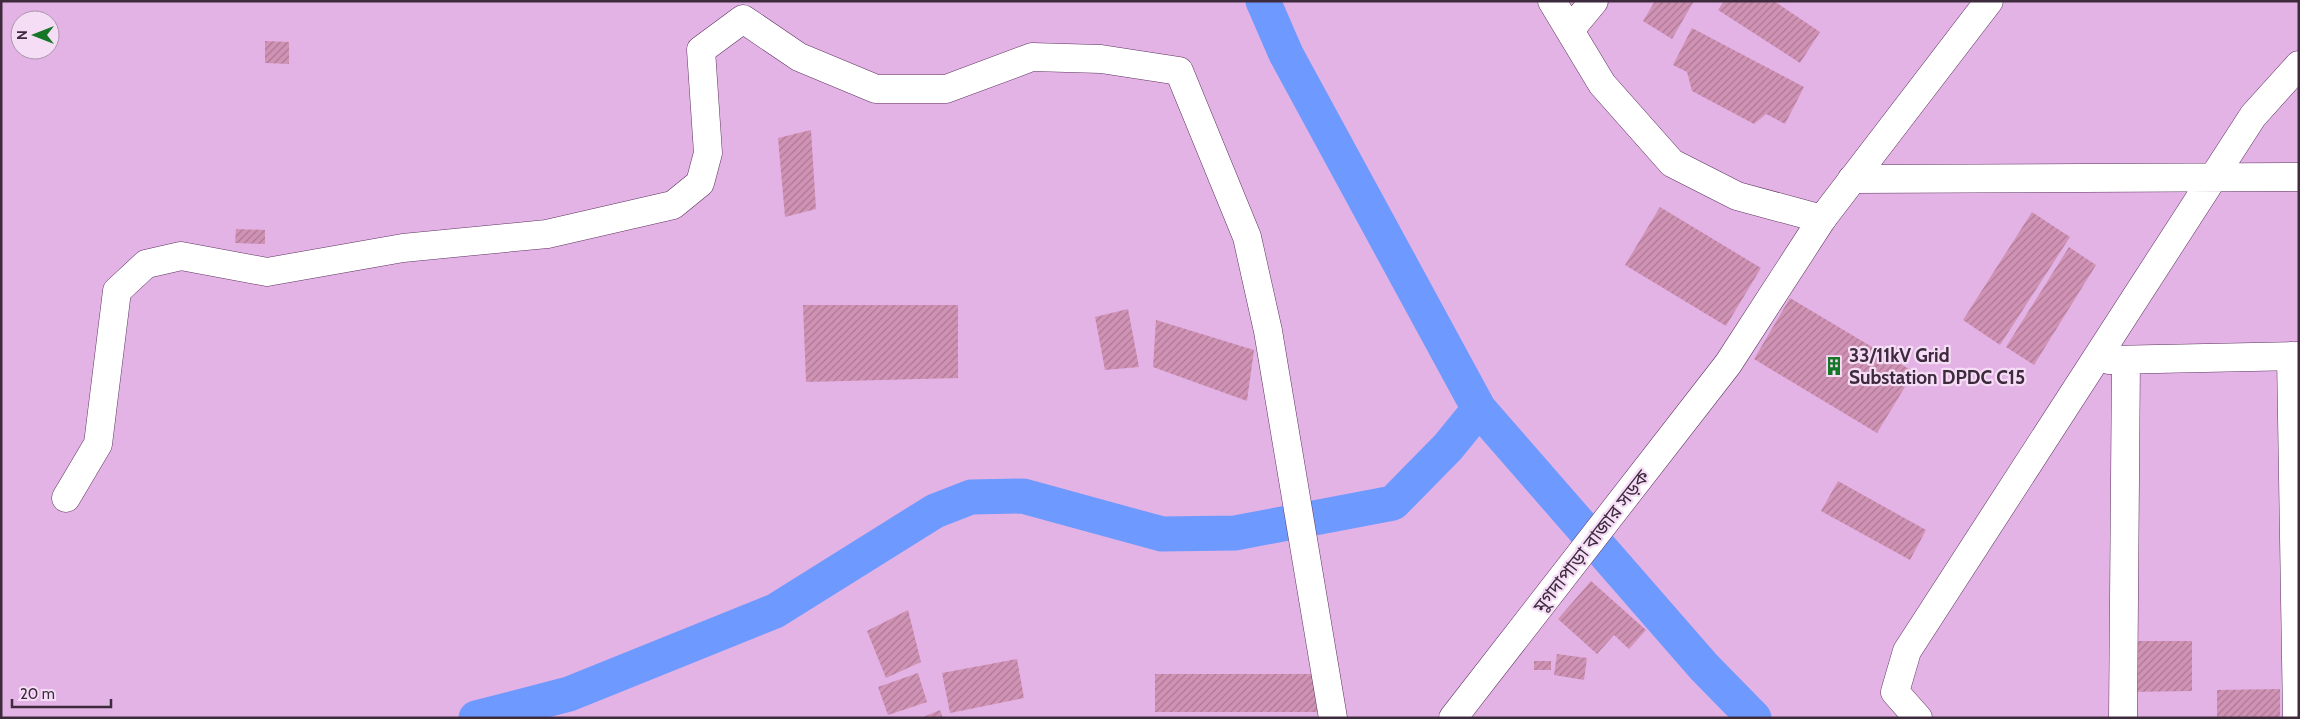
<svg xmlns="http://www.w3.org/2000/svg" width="2300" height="719" viewBox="0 0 2300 719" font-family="Cabin,'Noto Sans Bengali',sans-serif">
<defs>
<pattern id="building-hatch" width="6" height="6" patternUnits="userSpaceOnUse" patternTransform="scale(1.25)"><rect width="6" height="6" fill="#d193b5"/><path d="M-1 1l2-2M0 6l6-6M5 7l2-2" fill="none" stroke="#ab7894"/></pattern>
</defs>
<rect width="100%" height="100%" fill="#e3b3e5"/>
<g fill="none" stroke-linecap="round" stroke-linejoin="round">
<path stroke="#6e99fe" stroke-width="35" d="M1263,1L1286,54L1479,409L1704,667L1754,718
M476,718L569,694L775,611L935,511L971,497L1023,496L1162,534L1235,533L1393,503L1448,447L1479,409"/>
</g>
<path fill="url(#building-hatch)" d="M1655,1H1694L1672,39L1643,21Z
M1724,1H1774L1820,32L1800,63L1718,10Z
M1692,28L1804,87L1785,124L1766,114L1754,124L1692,91L1687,72L1673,65Z
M265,41L289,42V64L265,63Z
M811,130L816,209L785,217L778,138Z
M1660,207L1761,268L1726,326L1625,265Z
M2032,212L2070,237L2000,345L1963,320Z
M236,229L265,230V244L235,243Z
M2069,247L2096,265L2034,365L2006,347Z
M1790,298L1914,372L1877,433L1754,359Z
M803,305H958V378L806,382Z
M1128,309L1139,367L1105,370L1095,317Z
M1156,320L1254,350L1247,401L1153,367Z
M1838,481L1926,530L1910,560L1821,511Z
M1591,581L1646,630L1629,649L1614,635L1597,654L1558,619Z
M908,610L921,662L886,678L867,631Z
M2129,641H2192V691L2129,692Z
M1557,654L1587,658L1584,680L1554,675Z
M1017,659L1024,698L950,713L942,673Z
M1534,661H1551V670H1534Z
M918,673L927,702L888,715L878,687Z
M1155,674H1320V712H1155Z
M2280,689V718H2217V690Z
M940,710L943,718H921Z"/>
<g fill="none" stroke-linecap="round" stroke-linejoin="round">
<g stroke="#5e3460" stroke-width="29">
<path id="minor" d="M1552,1L1602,84L1672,163L1737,196L1822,219
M1570,30L1594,1
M1852,179L2299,177
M2291,356L2297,718
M2109,360L2299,356
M66,498L98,444L117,291L146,264L181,256L267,272L403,248L547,234L673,205L700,183L708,153L701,50L743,19L799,57L876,89H946L1032,57L1101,59L1179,71L1247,237L1268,331L1333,718
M1918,718L1895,692L1907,651L2253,116L2299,65
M2123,718L2126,360"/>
</g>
<g stroke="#5e3460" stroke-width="29">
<path id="tertiary" d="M1453,718L1728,364L1822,219L1989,1"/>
</g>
<use href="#minor" stroke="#fff" stroke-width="28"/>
<use href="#tertiary" stroke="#fff" stroke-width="28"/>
</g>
<defs>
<g id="building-bare" transform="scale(1.5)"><path d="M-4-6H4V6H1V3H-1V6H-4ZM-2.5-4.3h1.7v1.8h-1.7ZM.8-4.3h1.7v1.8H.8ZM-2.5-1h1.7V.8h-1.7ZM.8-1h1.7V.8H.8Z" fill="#157627" stroke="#f6ddf6" stroke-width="2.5" paint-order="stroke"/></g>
</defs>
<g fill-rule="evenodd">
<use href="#building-bare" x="1834" y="366"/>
</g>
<g text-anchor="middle" stroke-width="4.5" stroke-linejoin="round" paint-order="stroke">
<g font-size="19" font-weight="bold" fill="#3d2a3d" stroke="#f6ddf6" text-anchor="start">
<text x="1849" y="362">33/11kV Grid<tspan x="1849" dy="22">Substation DPDC C15</tspan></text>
</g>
<g font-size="19" fill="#3d2a3d" stroke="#f6ddf6">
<text transform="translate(1591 541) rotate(-52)" y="7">মুগদাপাড়া বাজার সড়ক</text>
</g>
</g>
<rect width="2300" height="719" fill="none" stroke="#3d2a3d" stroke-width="5"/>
<g transform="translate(35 35) rotate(270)"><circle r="24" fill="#f6ddf6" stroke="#ac95ac"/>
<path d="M0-4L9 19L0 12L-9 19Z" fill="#157627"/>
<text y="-8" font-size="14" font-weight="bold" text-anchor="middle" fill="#3d2a3d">N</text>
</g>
<path d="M12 699v8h99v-8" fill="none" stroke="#3d2a3d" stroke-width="2.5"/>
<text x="20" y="699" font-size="15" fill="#3d2a3d" stroke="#f6ddf6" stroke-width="4" paint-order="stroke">20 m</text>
</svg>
